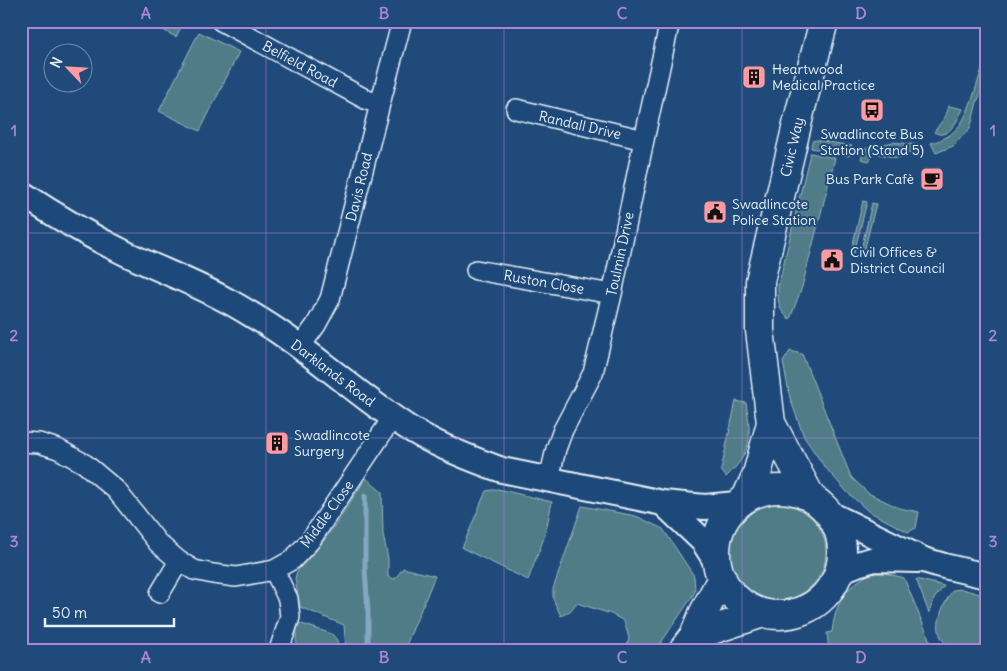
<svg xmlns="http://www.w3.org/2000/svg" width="1007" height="671" viewBox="0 0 1007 671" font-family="Delius,sans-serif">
<rect width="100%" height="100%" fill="#1f4a7a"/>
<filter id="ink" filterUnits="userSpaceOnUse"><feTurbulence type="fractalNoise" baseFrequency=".02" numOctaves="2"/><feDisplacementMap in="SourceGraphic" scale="10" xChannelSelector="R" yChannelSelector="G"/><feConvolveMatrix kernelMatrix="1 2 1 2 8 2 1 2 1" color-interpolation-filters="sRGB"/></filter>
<g filter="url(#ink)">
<path fill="#4f7c86" stroke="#9cb6bf" d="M146,21H184L176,37Z
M199,32L239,52L200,131L159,111Z
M986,56V81L977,102L972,122L969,130L953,146L936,153L931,143C959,136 965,119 974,94C978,81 982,69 986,56Z
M949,106L963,109C959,117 952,133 942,134C940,135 936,133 934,132L945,117Z
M817,140L852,146L849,156L811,148L812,141Z
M893,142L917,145L920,156L908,153L897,158L875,153L869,161L861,159L864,149Z
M810,153L835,158L802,287L790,319C778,311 778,301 778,287Z
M863,201L867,202L854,253L851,252Z
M872,203L876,204L863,255L860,254Z
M790,351L802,354L851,477L868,493L899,508L919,512L916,528L908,532L868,511L847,492L824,466L804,437L790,398L783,362Z
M736,401L746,403C752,438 752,452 726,477L721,470Z
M366,478L382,492L383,534L388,559V577L395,579L403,568L435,576L404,650H346L344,625L300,607L295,578L297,571L315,552L334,527Z
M498,489L552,502L545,535L528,580L462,548L486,491Z
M730 552a48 48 0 1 1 96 0a48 48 0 1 1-96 0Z
M582,506L636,516L663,529L694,576L695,591L692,597L656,650H626L629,638L624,621L611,614L577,603L570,611L561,616L553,599V589Z
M873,573H885L904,578L932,646V650H829L827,633L832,632C835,604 846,584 873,573Z
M916,579L944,586L934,599L929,613Z
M962,589L986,596V650H944L945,643C931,628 943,604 953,590Z
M299,623L332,634L337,640L338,650H328L322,647L321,650C315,650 308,651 303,650C292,647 297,631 299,623Z"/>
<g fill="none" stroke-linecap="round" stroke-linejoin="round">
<path stroke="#83a8c1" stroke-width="5" d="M365,496V569L368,612V650"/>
<g stroke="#e8f1f8" stroke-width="22">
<path id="minor" d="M221,21L367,100L380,104
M516,109L644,140
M476,270L612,294
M300,347L316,325L330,299L380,104L402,21
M21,442L39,443L58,449L85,464L116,490L158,543L179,561L194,570L213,574L236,577L274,570L292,560L310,541L393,417
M549,479L556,449L563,430L593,373L612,294L644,140L670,21
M274,570L288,599L290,617L279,650
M160,593L179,561"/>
</g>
<g stroke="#e8f1f8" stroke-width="28">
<path id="tertiary" d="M21,193C54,215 88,235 123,252C157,269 193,282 226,300C238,306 250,314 262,321C305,347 343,382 384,411C395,419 407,428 419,434C445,449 474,460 502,470L663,503L705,507L736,504
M663,503L703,541L717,563
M830,514L924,560L944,566L986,576
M837,572L857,564L875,559L917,560"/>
</g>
<g stroke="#e8f1f8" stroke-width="31">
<path id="primary" d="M771,423L812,499
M716 552a63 63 0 1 1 126 0a63 63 0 1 1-126 0Z
M746,498L757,474L771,423L760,330V281L801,108L824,21
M694,636L763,613
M683,650L694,636L703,614L722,578"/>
</g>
<use href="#minor" stroke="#1f4a7a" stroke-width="19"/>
<use href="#tertiary" stroke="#1f4a7a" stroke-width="24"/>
<use href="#primary" stroke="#1f4a7a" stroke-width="28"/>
</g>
</g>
<path fill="none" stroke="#ac85d9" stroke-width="1" stroke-opacity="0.55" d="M266,21V650M504,21V650M742,21V650M21,233H986M21,438H986"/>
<defs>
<g id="building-square" transform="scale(1.25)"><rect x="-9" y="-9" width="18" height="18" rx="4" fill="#ff9aa2" stroke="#1f4a7a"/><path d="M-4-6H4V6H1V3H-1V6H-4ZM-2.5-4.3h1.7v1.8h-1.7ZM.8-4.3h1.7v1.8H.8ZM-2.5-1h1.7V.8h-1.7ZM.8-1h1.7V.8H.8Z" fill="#111"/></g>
<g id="bus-square" transform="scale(1.25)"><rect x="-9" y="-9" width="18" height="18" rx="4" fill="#ff9aa2" stroke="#1f4a7a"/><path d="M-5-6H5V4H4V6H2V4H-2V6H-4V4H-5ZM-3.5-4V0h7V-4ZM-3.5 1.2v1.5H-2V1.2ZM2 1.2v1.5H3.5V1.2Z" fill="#111"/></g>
<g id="cafe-square" transform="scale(1.25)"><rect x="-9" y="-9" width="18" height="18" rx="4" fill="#ff9aa2" stroke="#1f4a7a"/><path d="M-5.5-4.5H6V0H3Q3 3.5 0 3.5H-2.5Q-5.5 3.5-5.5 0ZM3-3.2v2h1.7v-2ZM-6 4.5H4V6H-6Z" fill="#111"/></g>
<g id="civic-square" transform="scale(1.25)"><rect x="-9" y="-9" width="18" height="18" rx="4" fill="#ff9aa2" stroke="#1f4a7a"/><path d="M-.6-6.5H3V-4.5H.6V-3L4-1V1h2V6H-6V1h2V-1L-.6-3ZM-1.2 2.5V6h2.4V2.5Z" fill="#111"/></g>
</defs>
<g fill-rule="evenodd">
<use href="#building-square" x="754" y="77"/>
<use href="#bus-square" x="872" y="110"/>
<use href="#cafe-square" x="932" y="179"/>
<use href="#civic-square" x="715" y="212"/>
<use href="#civic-square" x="832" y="260"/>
<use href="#building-square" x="277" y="443"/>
</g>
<g text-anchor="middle" stroke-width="4" stroke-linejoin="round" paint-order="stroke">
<g font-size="14" fill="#e8f1f8" stroke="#1f4a7a">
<text transform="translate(300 64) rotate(28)" y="5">Belfield Road</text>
<text transform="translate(580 125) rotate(13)" y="5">Randall Drive</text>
<text transform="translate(792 147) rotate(-77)" y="5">Civic Way</text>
<text transform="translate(359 187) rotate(-76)" y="5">Davis Road</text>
<text transform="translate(620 254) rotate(-78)" y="5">Toulmin Drive</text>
<text transform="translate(544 282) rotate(10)" y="5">Ruston Close</text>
<text transform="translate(333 373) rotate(37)" y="5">Darklands Road</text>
<text transform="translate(327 514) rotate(-54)" y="5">Middle Close</text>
</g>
<g font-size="14" fill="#e8f1f8" stroke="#1f4a7a" text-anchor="start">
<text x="772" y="74">Heartwood<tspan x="772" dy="16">Medical Practice</tspan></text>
<text x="872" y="139" text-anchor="middle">Swadlincote Bus<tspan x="872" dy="16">Station (Stand 5)</tspan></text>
<text x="914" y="184" text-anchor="end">Bus Park Cafè</text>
<text x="732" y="209">Swadlincote<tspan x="732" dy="16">Police Station</tspan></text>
<text x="850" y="257">Civil Offices &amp;<tspan x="850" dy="16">District Council</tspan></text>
<text x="294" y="440">Swadlincote<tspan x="294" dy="16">Surgery</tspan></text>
</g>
</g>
<rect width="1007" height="671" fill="none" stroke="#1f4a7a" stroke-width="55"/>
<g transform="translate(68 68) rotate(295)"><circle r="24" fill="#1f4a7a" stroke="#6f8dac"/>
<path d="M0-4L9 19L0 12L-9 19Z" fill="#ff9aa2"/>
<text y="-8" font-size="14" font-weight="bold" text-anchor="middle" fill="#e8f1f8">N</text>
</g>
<path d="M45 618v8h129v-8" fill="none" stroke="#e8f1f8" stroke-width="2.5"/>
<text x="52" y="618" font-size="15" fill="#e8f1f8" stroke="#1f4a7a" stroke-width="4" paint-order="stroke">50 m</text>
<rect x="28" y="28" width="952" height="616" fill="none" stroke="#ac85d9" stroke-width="2"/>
<g font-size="16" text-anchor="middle" font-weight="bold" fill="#ac85d9">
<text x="146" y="19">A</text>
<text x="384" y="19">B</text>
<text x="622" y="19">C</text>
<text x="861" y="19">D</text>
<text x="14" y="136">1</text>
<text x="993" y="136">1</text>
<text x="14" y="341">2</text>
<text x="993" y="341">2</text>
<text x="14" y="547">3</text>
<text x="993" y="547">3</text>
<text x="146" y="663">A</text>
<text x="384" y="663">B</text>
<text x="622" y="663">C</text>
<text x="861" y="663">D</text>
</g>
</svg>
